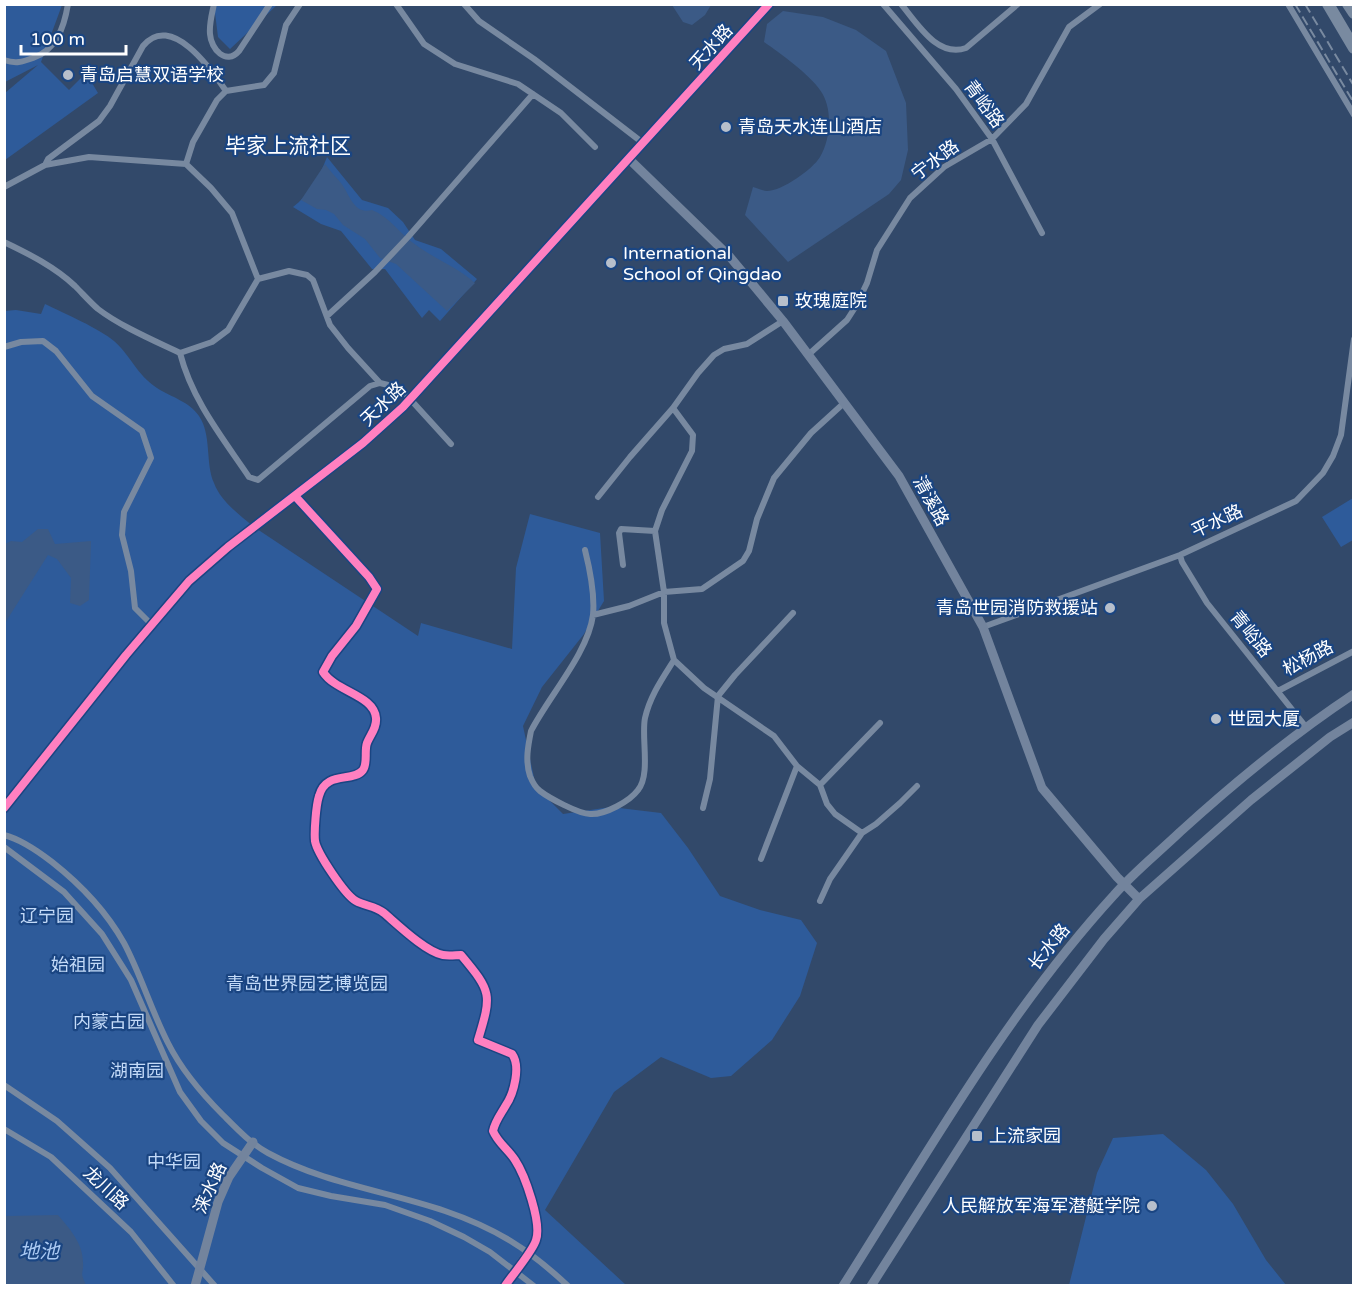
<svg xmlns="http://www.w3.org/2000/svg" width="1358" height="1290" viewBox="0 0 1358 1290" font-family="'Varela Round','Noto Sans SC',sans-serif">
<rect width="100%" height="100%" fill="#32496a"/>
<path fill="#2e5b9a" d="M5,5H62L41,62L69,90L86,73L98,93L5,160V93L38,65L5,82Z
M214,5H277L230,49L218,37Z
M327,157L362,200L388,208L403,222L415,240L441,249L477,279L440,321L429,310L422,318L385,269H372L341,231L321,224L293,207C309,195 320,176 327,157Z
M45,304C64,313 100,329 114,341C132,357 136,374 157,388C171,397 190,402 199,416C212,435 205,463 214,483C221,502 240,515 254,527L418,636L421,623L512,649L516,568L530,514L600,533L604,601L584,634L542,687L523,726L536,787L563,814L611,807L661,813L688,848L720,896L760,910L801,920L817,943L800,996L772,1040L731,1076L711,1078L661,1057L614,1092L545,1210L626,1285H5L4,311L16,310L41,314Z
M1353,498V540L1341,547L1322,517Z
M1163,1134L1206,1170L1233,1204L1266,1260L1286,1285H1069L1097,1173L1113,1138Z"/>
<path fill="#3b5a86" d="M672,5H711L705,15L692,25L683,22Z
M783,11L823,17L856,30L886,51L906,103L908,150L901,180L889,194L788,262L745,215L753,187C757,188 763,191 767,191C782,191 813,169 820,157C831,139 833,107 820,90C810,75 780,53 764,42L767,24Z
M325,164C330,171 336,177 341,183C350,195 354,215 372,210C390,217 401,235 416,245C435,259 457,267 475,283L447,311L396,264L380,258L365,239L343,225L334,214L326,210L317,209L301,200Z
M38,529H48L55,544L91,541L89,600L80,606L70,603L71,578L57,559L48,555L5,623V544L11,541L22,542Z
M58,1215C69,1228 83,1243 83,1262C84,1275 79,1270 86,1285H5V1216Z"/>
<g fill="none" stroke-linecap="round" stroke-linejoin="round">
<path stroke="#7889a0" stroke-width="6" d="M214,4C212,14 209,24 210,34C211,49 226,66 239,51L270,4
M396,4L424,44L455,64L518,84L561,113L595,147
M464,4L479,21L534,59L643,143
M883,4L956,89L992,139L1042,233
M901,4C917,23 937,58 966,48L1018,4
M1288,4L1354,115
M4,60C16,64 22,62 33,58C56,50 64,28 68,4
M186,164L193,142L217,100L226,91L264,85L274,73L286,25L300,4
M45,165L48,159L99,121L110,106L143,46C171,12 211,69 226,91
M4,187L45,165L89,157L186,164L211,188L232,213L258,279
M4,242C29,254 55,267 75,286C83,294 90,302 98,309C120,326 155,341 180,353L212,342L228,330L258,279L289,271L307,275L313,280L330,325L348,348L380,383L400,388L451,444
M327,316L375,272L408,237L533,94
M4,347L21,342L43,341L56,351L92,396L142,431L151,458L124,512L122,535L131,571L135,608L152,625
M180,353C192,400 222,437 249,477L258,480L370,386L380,383
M808,355L847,320L856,306L867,283L877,250L910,198L944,167L992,139L1026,104L1069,27L1100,4
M673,408L693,435L692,451L662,510L655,531L664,592V623L674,660L704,688L774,736L797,766L820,785L827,804L835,814L862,833
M295,496L369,577L377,589L356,626L332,656L323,672C336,692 374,695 376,718C377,728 370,735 367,743C364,751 368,763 363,770C353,783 326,770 319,796C316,805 314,832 315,841C317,853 345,895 356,901C365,906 375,906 384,913C398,925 426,952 443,955C449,956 456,955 461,955C492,992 492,994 478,1040C489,1048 507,1046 515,1058L513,1091L493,1131C498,1143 509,1150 516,1161C524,1174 537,1214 538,1230C538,1239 534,1244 529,1251
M598,497L630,457L673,408L698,373L714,355L724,349L747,344L783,321
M585,550C590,570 595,594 593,615C588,653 549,696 531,731C528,746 525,761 530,776C532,781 536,788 540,791C549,798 579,814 590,814C605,815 630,801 638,790C651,774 641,737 645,718C650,696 662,679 674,660
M1180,555L1182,562L1207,603L1306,727
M623,565L619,533L621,529L655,531
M593,615L629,606L664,592L702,589L743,561L749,551L757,519L774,478L811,433L844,403
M983,627L1180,555L1296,501L1323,473L1333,456L1341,435L1354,339
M1278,691L1354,651
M820,785L880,723
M703,808L710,779L718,696L735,675L793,613
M4,835C20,839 39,852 52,862C80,884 106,911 124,943C141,975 151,1010 168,1043C181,1069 202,1094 223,1115C236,1128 251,1144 268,1153C323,1183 386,1191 445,1211C495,1228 529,1249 568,1286
M4,847L64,892L102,934L131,980L180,1092L201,1121L223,1143L262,1168L298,1188L331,1196L385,1205L430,1221L464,1237L490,1252L534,1286
M761,859L797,766
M820,901L830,879L862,833L876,824L900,803L917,786
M4,1085L57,1121L110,1168L215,1286
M4,1129L51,1157L131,1232L174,1286"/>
<path stroke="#73849d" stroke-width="9" d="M629,159L730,257L783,321L899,476L983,627L1042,788L1117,877L1139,899
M4,808L126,655L189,581L228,547L363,443L403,407L769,4
M195,1286L218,1202L229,1177L253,1142
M505,1286L529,1251
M843,1286C928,1152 1007,1012 1114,895C1134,872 1158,853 1180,832C1235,782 1292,735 1354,694
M871,1286L1038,1025L1104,939L1139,899L1251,800L1330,737L1354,722"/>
<path stroke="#798aa0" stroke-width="12" d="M1328,4L1354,48
M1348,4L1354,13"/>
<path stroke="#798aa0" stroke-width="2" stroke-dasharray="10 4.5" stroke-linecap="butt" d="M1295,4L1354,103
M1305,4L1354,86"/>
<g stroke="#1a4582" stroke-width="11">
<path id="cycleway" d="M295,496L369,577L377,589L356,626L332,656L323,672C336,692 374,695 376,718C377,728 370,735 367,743C364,751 368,763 363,770C353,783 326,770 319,796C316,805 314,832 315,841C317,853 345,895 356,901C365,906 375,906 384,913C398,925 426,952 443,955C449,956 456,955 461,955C492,992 492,994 478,1040L512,1054C521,1066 514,1093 506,1105C501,1114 495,1121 493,1131C498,1143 508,1149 515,1160C525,1175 542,1223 536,1240C533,1251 513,1274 505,1286
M4,808L126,655L189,581L228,547L363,443L403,407L769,4"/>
</g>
<use href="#cycleway" stroke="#ff80c0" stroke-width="8"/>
</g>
<g fill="#b7bfcb" stroke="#1a4582" stroke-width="2">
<circle cx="68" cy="75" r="6"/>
<circle cx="726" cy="127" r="6"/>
<circle cx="611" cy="263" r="6"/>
<rect x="777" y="295" width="12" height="12" rx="3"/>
<circle cx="1110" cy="608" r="6"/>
<circle cx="1216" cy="719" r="6"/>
<rect x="971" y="1130" width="12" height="12" rx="3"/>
<circle cx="1152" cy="1206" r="6"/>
</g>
<g text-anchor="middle" stroke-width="4.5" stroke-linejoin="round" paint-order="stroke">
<g font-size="18" fill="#fff" stroke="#1a4582">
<text transform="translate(711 47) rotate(-48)" y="6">天水路</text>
<text transform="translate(984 104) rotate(54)" y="6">青峪路</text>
<text transform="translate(935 160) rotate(-37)" y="6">宁水路</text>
<text transform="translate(383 404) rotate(-44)" y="6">天水路</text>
<text transform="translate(931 501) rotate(61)" y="6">清溪路</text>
<text transform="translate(1217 521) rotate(-25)" y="6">平水路</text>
<text transform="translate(1251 634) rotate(51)" y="6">青峪路</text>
<text transform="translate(1308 658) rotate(-28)" y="6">松杨路</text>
<text transform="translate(1049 947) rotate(-51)" y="6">长水路</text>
<text transform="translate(106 1188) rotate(43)" y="6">龙川路</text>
<text transform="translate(210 1188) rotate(-66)" y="6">涞水路</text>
</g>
<g font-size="18" fill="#fff" stroke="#1a4582" text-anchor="start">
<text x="80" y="81">青岛启慧双语学校</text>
<text x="738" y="133">青岛天水连山酒店</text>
<text x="623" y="259">International<tspan x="623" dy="21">School of Qingdao</tspan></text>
<text x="795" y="307">玫瑰庭院</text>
<text x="1098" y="614" text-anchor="end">青岛世园消防救援站</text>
<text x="1228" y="725">世园大厦</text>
<text x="989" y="1142">上流家园</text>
<text x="1140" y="1212" text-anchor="end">人民解放军海军潜艇学院</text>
</g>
<g font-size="18" fill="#c3daf8" stroke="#1a4582">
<text x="47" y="922">辽宁园</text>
<text x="78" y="971">始祖园</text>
<text x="307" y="990">青岛世界园艺博览园</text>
<text x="109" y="1028">内蒙古园</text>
<text x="137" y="1077">湖南园</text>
<text x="174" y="1168">中华园</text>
</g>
<g font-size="20" font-style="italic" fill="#aac9f2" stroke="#1a4582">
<text x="39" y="1258">地池</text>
</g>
<g font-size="21" fill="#fff" stroke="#1a4582">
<text x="288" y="153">毕家上流社区</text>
</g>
</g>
<rect width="1358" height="1290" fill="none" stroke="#ffffff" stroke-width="12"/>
<path d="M21 45v9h105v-9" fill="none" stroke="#ffffff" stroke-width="3"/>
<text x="30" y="45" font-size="18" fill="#ffffff" stroke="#1a4582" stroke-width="4.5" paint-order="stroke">100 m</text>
</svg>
